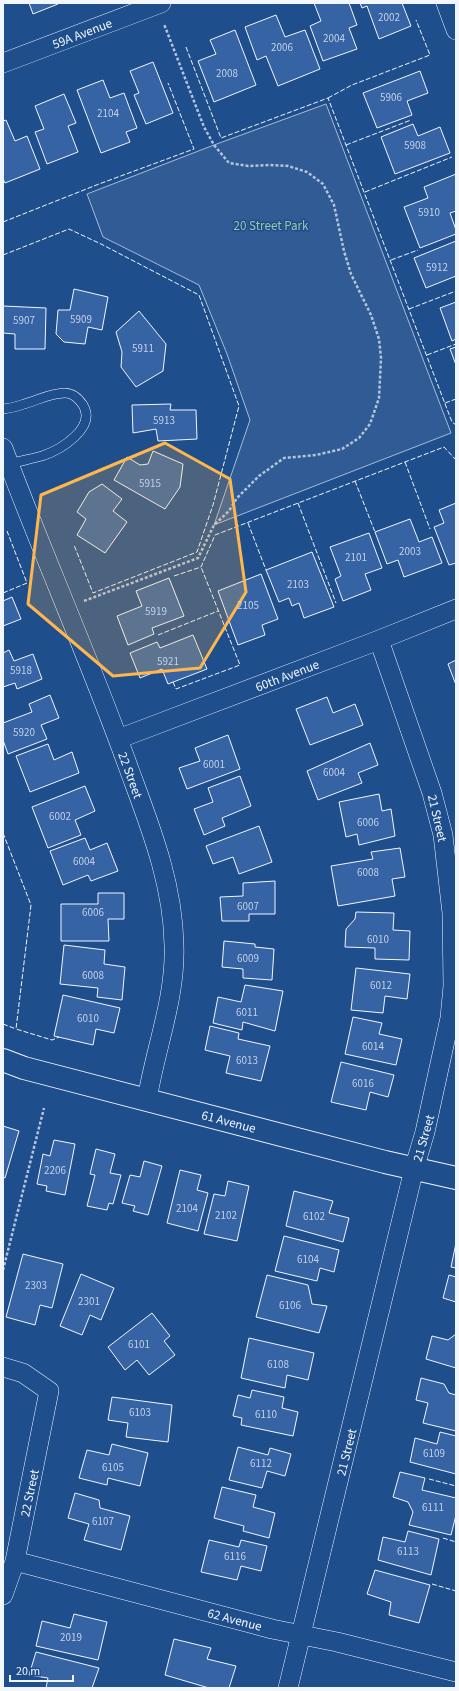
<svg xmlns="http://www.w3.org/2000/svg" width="459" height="1691" viewBox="0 0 459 1691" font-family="'Source Sans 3',sans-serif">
<rect width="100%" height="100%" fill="#1f4e8c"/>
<path fill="#305b95" stroke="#a8bbd7" d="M326,104L451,433L214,525L250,420L227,354L199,285L103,237L87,194L214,145Z"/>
<path fill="#3563a3" stroke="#f2f6ff" d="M29,3H57L58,4L33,14Z
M314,3H349L357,25L349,28L357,49L323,61L310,26L321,21Z
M360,3H402L411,26L379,39L367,6L362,8Z
M276,15L285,37L305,30L320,69L278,86L266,56L257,60L245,27Z
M235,30L256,85L214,102L198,61L216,54L210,40Z
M153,62L173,113L146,124L134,95L139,93L130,71Z
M420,71L428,93L407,101L412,115L377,128L363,93Z
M103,80L110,98L124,93L137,128L126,132L130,142L101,153L77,90Z
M64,94L76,123L68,126L78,152L47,164L35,132L44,129L35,106Z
M6,120L15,141L27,136L40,169L5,183L3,179V121Z
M413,124L418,136L440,127L450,153L395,174L381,137Z
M456,174V211L450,213L456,230V234L420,248L404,207L428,198L424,187Z
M456,241V276L426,288L414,258Z
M74,289L108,297L102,330L88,327L85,344L64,342L56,334L58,310H70Z
M456,302V339L452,341L440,308Z
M3,306L46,308L45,349H15V334L3,333Z
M139,311L166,344L163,371L136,387L121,367L122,352L116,332Z
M456,347V365L450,349Z
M171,404L170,410H196L197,439L158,441L156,429L133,433L132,405Z
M153,451L183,464L180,487L165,509L114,480L127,457L140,465L148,464Z
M102,484L122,499L113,511L127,522L105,553L77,535L86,519L77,512L89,492Z
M456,503V563L449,565L434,527L444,523L439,510Z
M410,519L419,542L432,537L442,563L404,577L398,560L387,564L375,532Z
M369,533L382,568L365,574L371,590L343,601L335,579L341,576L330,547Z
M312,552L334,607L304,618L299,603L292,606L289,598L279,602L266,570Z
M261,574L278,619L262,625L265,635L238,645L218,591Z
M169,578L184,616L152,628L154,634L128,645L117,616L142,606L136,591Z
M12,597L21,619L3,626V601Z
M193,635L207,669L168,684L162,669L140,678L130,653L157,642L160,648Z
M9,650L14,661L33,654L42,679L17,689L15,683L3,687V653Z
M456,660V685L448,664Z
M50,695L59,718L41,725L47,739L8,754L3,740V723L32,712L29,704Z
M327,697L333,713L355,704L363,725L310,745L296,709Z
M228,735L240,769L187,789L179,768L200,761L195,748Z
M370,743L378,765L358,773L362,783L318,800L307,771Z
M48,744L54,760L72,752L79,773L30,792L16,756Z
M240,776L251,806L222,818L225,826L204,835L194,809L213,802L208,788Z
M85,786L95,811L75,820L81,835L48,848L32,807Z
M379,794L382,811L391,809L395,836L359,845L357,834L346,837L339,802Z
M259,826L272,862L239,874L233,857L213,864L206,846Z
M85,838L90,850L107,843L118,871L91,881L88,875L63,885L50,851Z
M400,848L405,877L392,879L395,896L338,906L331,866L373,859L371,852Z
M275,881V914H249V921H222L220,897L243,896V883Z
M98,893H124V919H108L109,941H61V904H98Z
M356,912L394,913L393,930L410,931L409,960L375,959V948L345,947L346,929L355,919Z
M224,941L255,944V947L274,949L272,980L243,978V969L222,967Z
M64,945L105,950L104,964L125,967L122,1000L97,997L98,988L60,984Z
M356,968L410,974L407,999L385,996L383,1013L351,1010Z
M245,985L283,991L275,1031L243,1022L242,1030L213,1023L218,997L241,1002Z
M63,995L120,1008L114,1033L96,1029L93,1045L54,1036Z
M353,1017L382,1023L379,1034L402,1039L396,1065L345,1054Z
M210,1026L239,1033L238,1039L270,1046L261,1081L226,1073L230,1056L205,1050Z
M341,1062L394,1075L388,1097L370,1092L366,1110L331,1102Z
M3,1126L19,1131L5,1178L3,1177Z
M54,1140L75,1144L65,1195L46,1191L47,1186L37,1184L43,1154L50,1156Z
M96,1149L115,1154L110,1173L121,1175L113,1204L109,1203L107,1210L87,1206L95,1175L90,1174Z
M144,1161L162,1166L148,1215L133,1211L135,1206L122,1203L130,1175L140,1177Z
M180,1170L201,1175L197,1190L208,1193L198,1231L167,1223Z
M228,1181L249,1186L237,1241L204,1234L214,1194L225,1196Z
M294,1191L333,1201L329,1213L349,1218L343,1242L286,1226Z
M284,1236L339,1250L334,1272L320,1268L317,1281L275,1271Z
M456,1243V1268L451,1267Z
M23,1254L63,1264L52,1308L40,1305L35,1325L6,1317Z
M81,1274L114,1288L101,1320L90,1315L82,1335L60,1326Z
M267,1275L308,1285L312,1304L327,1306L319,1333L256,1317Z
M449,1275L456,1277V1302L443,1298Z
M152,1313L170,1336L164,1341L175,1355L149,1375L137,1360L125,1370L108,1347Z
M456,1334V1368L426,1359L432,1336L448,1340Z
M249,1338L314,1353L308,1380L287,1375L285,1388L241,1378Z
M421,1378L444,1384L449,1393L456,1395V1431L423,1423L428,1403L416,1400Z
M252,1390L284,1397L282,1408L298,1412L293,1436L241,1425L242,1418L233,1416L238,1395L250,1398Z
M112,1397L172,1405L168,1442L126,1437L128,1423L108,1420Z
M440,1432L456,1436V1474L410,1462L415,1438L437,1444Z
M112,1444L148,1453L140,1486L108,1478L107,1485L79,1478L87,1450L109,1455Z
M238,1447L268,1455L270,1448L291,1454L285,1476L267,1471L262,1488L229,1480Z
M400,1472L425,1478L422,1490L456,1498V1515L451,1535L409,1525L413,1512L408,1502L393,1497Z
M222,1487L256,1495L253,1507L275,1513L269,1538L243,1531L244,1526L214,1518Z
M75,1493L99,1500L100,1508L130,1516L121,1550L84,1540L89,1524L68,1518Z
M408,1531L439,1539L431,1575L378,1560L383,1537L405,1542Z
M209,1540L239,1547L241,1540L267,1546L261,1571L241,1566L237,1580L201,1572Z
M375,1570L430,1585L419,1623L389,1615L391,1602L367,1594Z
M74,1614L107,1622L98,1660L36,1646L42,1621L70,1628Z
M174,1639L211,1648L207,1659L236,1666L229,1688H209L165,1675Z
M36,1652L99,1668L92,1688H46L48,1678L29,1675Z"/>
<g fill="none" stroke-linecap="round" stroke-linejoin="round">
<g stroke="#f2f6ff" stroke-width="10">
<path id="lane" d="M3,409C10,408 17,407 24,404C38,400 51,393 65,393C73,393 79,399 83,405C97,428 60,450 42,456C31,459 20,461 9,464"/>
</g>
<g stroke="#f2f6ff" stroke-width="20">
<path id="street" d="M446,3L456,30
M3,63L161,3
M3,448C43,555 90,660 129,769C150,826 173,883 174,945C176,998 155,1049 147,1100
M118,739L379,640L456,609
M3,1367L23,1373L49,1391L15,1561L3,1595
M15,1561L272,1629L337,1642L456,1672
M288,1688L414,1169L425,1132L450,1018L453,986L452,913L443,835L432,793L379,640"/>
</g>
<g stroke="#f2f6ff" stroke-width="24">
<path id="secondary" d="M3,1060L24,1068L385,1162L456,1178"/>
</g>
<path stroke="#b3c4dc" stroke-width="2.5" stroke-dasharray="3 2" stroke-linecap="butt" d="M84,601L198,558L214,525L229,511L237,498L259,476L284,458L316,455L342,449L359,438L370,424L379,398L381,358L379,339L371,315L351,274L344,251L334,205L323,184L307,172L288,166L270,165L248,166L229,163L214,145L204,127L164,24
M3,1270L44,1108"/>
<use href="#lane" stroke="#1f4e8c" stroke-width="9"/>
<use href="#street" stroke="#1f4e8c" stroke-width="19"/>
<use href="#secondary" stroke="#1f4e8c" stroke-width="22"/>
<path stroke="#f2f6ff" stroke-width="1" stroke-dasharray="5 2" stroke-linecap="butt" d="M186,47L221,138L328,98L452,422L456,425
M328,98L352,85L430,55L416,20
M346,145L411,120
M365,192L452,157
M3,222L99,184L194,149L168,83
M3,255L69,229L101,244L199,295L239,406L213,505L197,552L93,593L74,545
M391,260L418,250
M409,309L456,291
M427,355L456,344
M445,403L456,399
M405,462L430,529
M355,481L375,532
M298,503L336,603
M248,523L266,570
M174,576L201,567L215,535L444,447L456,460
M3,593L27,583L7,531
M158,635L218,611
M173,682L176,689L240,665L201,567
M3,833L31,905L16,1029L52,1040L59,1037
M3,1024L16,1029
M429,1479L456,1486
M443,1538L456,1542
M432,1584L456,1591"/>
</g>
<path fill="#ffb74d" fill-opacity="0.2" stroke="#ffb74d" stroke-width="3" stroke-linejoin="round" d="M165,443L230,479L246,592L200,668L113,676L28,604L41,495Z"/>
<g text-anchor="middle" stroke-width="3" stroke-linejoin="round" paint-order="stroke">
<g font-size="11" fill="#c3d1e8">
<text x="389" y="21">2002</text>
<text x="334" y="42">2004</text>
<text x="282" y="51">2006</text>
<text x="227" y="77">2008</text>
<text x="391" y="101">5906</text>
<text x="108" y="117">2104</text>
<text x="415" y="149">5908</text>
<text x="429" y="216">5910</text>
<text x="437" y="271">5912</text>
<text x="81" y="323">5909</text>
<text x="24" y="324">5907</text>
<text x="143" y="352">5911</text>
<text x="164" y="424">5913</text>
<text x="150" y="487">5915</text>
<text x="410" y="555">2003</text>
<text x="356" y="561">2101</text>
<text x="298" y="588">2103</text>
<text x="248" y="609">2105</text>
<text x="156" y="615">5919</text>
<text x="168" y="665">5921</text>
<text x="21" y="674">5918</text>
<text x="24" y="736">5920</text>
<text x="214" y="768">6001</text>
<text x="334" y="776">6004</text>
<text x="60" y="820">6002</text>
<text x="368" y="826">6006</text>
<text x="84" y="865">6004</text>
<text x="368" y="876">6008</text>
<text x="248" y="910">6007</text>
<text x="93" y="916">6006</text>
<text x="378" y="943">6010</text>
<text x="248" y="962">6009</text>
<text x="93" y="979">6008</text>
<text x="381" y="989">6012</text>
<text x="247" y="1016">6011</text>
<text x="88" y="1022">6010</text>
<text x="373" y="1050">6014</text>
<text x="247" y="1064">6013</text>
<text x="363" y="1087">6016</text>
<text x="55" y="1174">2206</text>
<text x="187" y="1212">2104</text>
<text x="226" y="1219">2102</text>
<text x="314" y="1220">6102</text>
<text x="308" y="1263">6104</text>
<text x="36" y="1289">2303</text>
<text x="89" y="1305">2301</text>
<text x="290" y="1309">6106</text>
<text x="139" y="1348">6101</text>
<text x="278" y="1368">6108</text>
<text x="140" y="1416">6103</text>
<text x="266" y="1418">6110</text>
<text x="434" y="1457">6109</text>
<text x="261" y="1467">6112</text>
<text x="113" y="1471">6105</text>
<text x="433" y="1511">6111</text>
<text x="103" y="1525">6107</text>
<text x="408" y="1555">6113</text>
<text x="235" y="1560">6116</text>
<text x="71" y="1641">2019</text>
</g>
<g font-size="13" fill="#f2f6ff" stroke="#1f4e8c">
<text transform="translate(82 33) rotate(-21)" y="5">59A Avenue</text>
<text transform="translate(287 675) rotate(-21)" y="5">60th Avenue</text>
<text transform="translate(131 775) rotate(70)" y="5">22 Street</text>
<text transform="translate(438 818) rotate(77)" y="5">21 Street</text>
<text transform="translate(229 1121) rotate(15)" y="5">61 Avenue</text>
<text transform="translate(423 1138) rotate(-74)" y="5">21 Street</text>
<text transform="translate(346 1452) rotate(-76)" y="5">21 Street</text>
<text transform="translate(29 1493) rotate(-78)" y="5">22 Street</text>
<text transform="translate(235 1619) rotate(15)" y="5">62 Avenue</text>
</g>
<g font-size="13" fill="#97c8a6" stroke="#1f4e8c">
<text x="271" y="230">20 Street Park</text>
</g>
</g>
<rect width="459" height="1691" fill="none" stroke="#f2f6ff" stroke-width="8"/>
<path d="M10 1675v6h63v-6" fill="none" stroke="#f2f6ff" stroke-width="2"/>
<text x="16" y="1675" font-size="12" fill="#f2f6ff" stroke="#1f4e8c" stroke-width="3" paint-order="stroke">20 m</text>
</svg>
